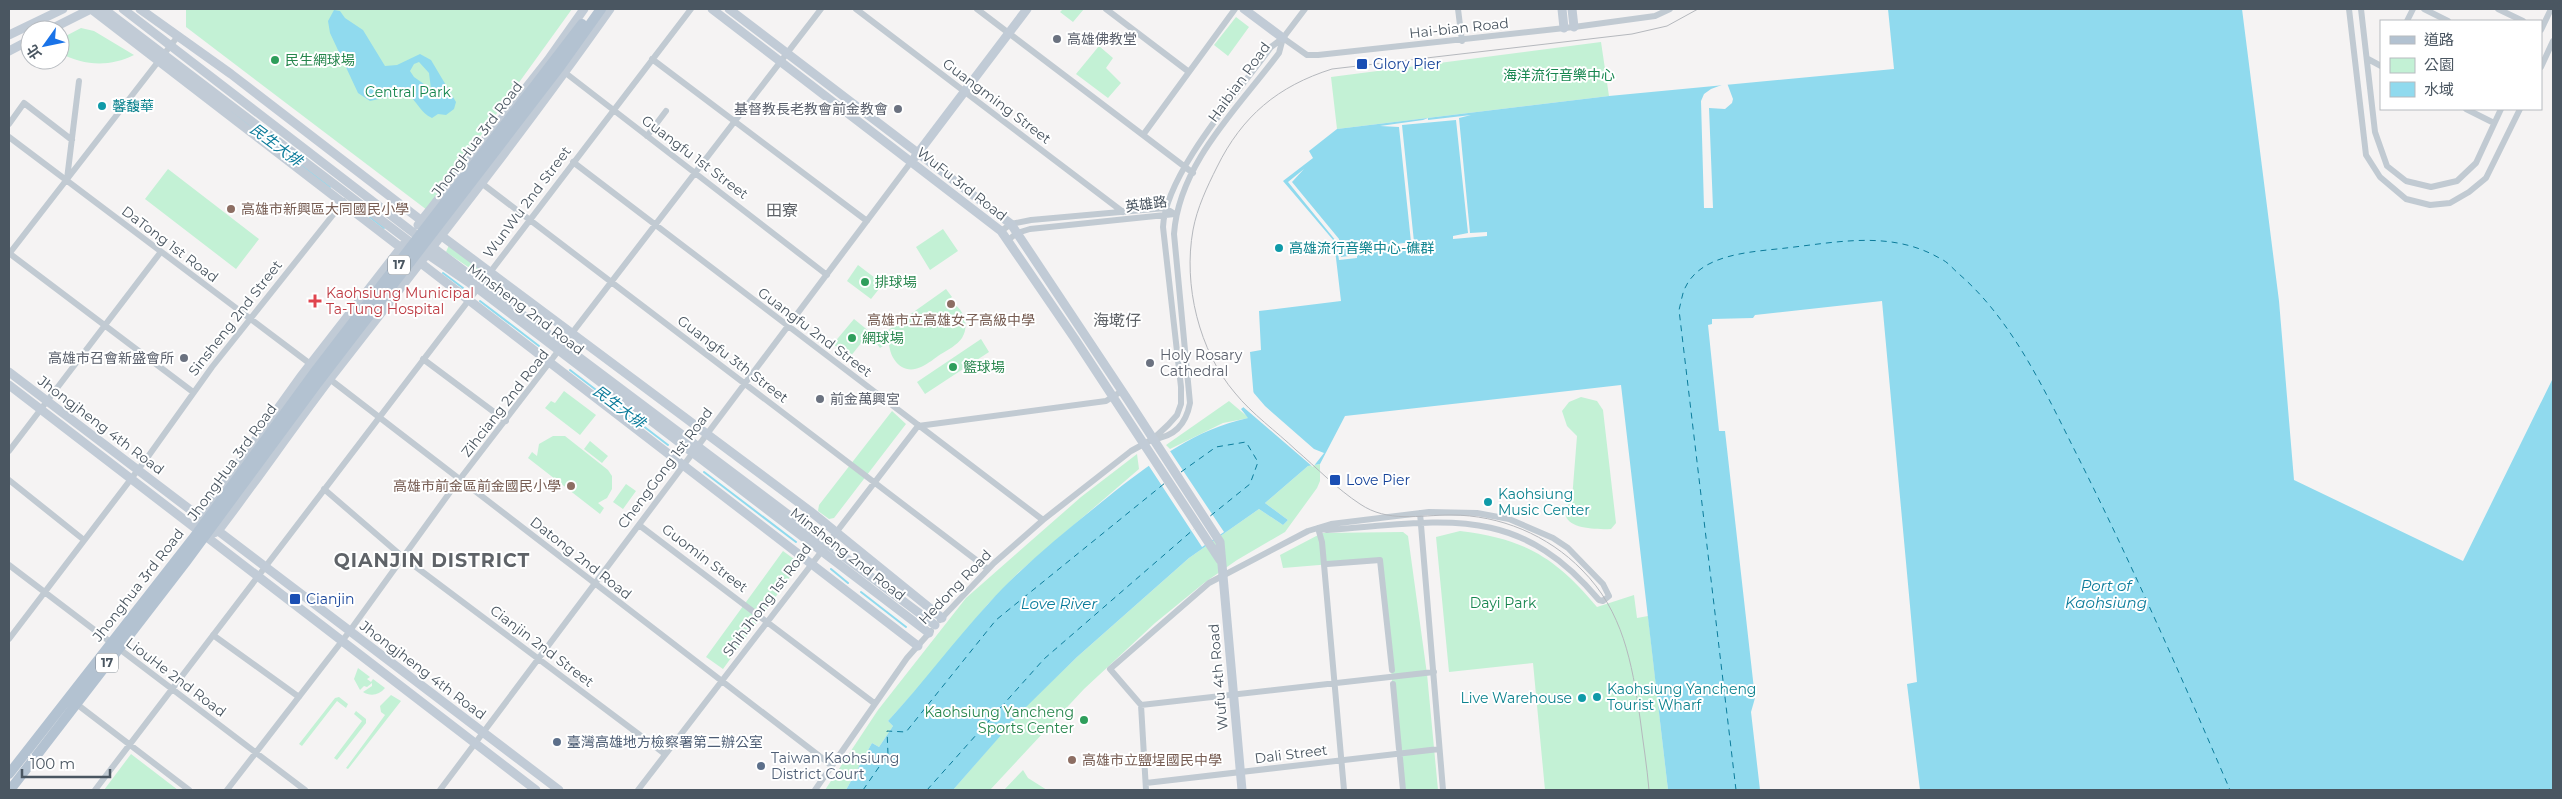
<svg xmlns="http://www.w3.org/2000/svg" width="2562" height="799" viewBox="0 0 2562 799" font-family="Montserrat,'Noto Sans TC',sans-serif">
<rect width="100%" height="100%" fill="#f5f3f3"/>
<path fill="#c3f1d5" d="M186,9H572L427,210L186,27Z
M1063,9H1084L1073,22L1060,12Z
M1236,17L1249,27L1228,56L1214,45Z
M81,28L94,31L134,55C110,67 84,66 60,53V39Z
M1601,42L1609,96L1337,129L1331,77Z
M1099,46L1113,58L1106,68L1121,83L1108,98L1076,74Z
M168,169L259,239L236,269L145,199Z
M943,229L958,251L930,270L916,247Z
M449,245L480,268L477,273L446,252Z
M858,265L883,284L871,299L847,281Z
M946,289L952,297L947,301C962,305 971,323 962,338C957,345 948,350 941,354C935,358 928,364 921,367C902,376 889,358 889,342L880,348L874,340Z
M854,319L870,332L850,357L833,344Z
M981,339L989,352L925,394L917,382Z
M564,391L596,415L580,435L545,408L551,401L555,403Z
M1581,397L1597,401L1603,410L1616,523L1611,529C1593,530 1549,528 1572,499L1577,436L1567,426L1562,411L1569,402Z
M1229,401L1249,418L1223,423L1170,449L1166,445Z
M892,411L906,424L834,518L829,519L818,511L819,505Z
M553,436H565L608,470L612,476V489L607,498L598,503L604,508L600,514L528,458L532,452L537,456L539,444Z
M590,441L608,456L602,463L584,449Z
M1137,454L1139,469L1019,572L988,604L918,688L888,721L893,726L879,747L872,743L846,790H825L878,710L966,598L1081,497Z
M1320,464V481L1317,488L1285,532L1237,560L1204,583L1155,623L1084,689L990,790H953L1023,709L1077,657L1189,558L1259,509L1283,525L1288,520L1265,503L1308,466Z
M626,484L636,491L623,509L613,502Z
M1460,531C1525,539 1555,557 1597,607L1634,595L1637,618L1648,616L1668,790H1545L1533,663L1449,672L1436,537Z
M1403,532L1408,536L1427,674L1438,790H1403L1380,560L1283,568L1280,555L1322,533Z
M783,551L794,559L798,566L723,669L706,657Z
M358,668L370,677L367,679L371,682L373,679L385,688C379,695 371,697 363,692L372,686V683L367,687L364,686L360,690L354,679Z
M391,695L401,701L348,769L346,768L385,715L381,712L380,706Z
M339,697L348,704L346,708L337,701L302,746L299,744L335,698Z
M356,711L366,719V723L337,760L334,758L362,721L354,714Z
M131,754L178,790H104Z
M1023,770L1028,778L1047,790H1004Z"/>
<path fill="#90daee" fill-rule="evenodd" d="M1888,9H2242L2279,301L2294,480L2463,561L2553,378V790H1920L1907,684L1917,682L1882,301L1755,315L1753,318L1712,319V324L1708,325L1719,431H1725L1755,698L1751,712L1760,790H1668L1621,385L1345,416L1320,464L1308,466L1265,503L1288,520L1283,525L1259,509L1189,558L1077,657L1023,710L953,790H846L872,743L879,747L893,726L888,721C923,683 954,641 989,603C1026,562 1071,527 1114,492C1157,459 1194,430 1248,418L1241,409L1254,399L1250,352L1261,350L1259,311L1341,301L1334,241L1283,181L1313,158L1309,151L1337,129L1609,96L1894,69Z
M334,10L340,11L345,18L363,30L385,66L397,65L420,54L431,60L456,102L454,109L446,115L438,114L432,118C420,113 417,100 406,93L370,101L358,93L330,33L328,21ZM419,62L429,73L431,89L414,77L410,71L414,64Z"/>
<path fill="#f5f3f3" d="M1727,83L1733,99L1732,103L1725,109L1709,108L1713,208H1704L1701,101L1704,94L1711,89Z
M1471,115L1459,118L1470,233L1487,232V236L1453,239V236L1468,233L1456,120L1402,125L1414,242L1429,240L1430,244L1390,249L1389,245L1411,242L1399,127L1380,126L1423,120L1428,118V120Z
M1304,169L1292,182L1339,239L1341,257L1357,255V258L1339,260L1336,241L1288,182Z
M1253,392L1265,406L1314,449L1324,453L1313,467L1242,406L1251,398Z
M1168,448L1224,532L1202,547L1147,463Z"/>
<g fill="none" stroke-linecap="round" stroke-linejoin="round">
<path stroke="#90daee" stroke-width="2" d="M223,105L330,187
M353,204L384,228
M443,273L463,288
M480,301L539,346
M570,370L668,445
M704,472L796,542
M831,569L848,583
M861,592L906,627"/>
<path stroke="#0c7c9b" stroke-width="1" stroke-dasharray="6 5" stroke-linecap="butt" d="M1181,472L1216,447L1246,442L1258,462L1250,484L1209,517
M863,790L888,754L887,731L906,732L996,620L1165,483
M927,790L1044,659L1194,529
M1736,790L1679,310C1681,303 1682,294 1685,288C1701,253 1753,252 1786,248C1839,242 1892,230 1941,259C1948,262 1953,269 1959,274C2012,320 2044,389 2075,451C2131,562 2181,676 2230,790"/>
<path stroke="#c1cad2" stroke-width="6" d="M856,9L1123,212
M977,9L1193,173
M1106,9L1189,72
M1458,9L1462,41
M2349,9L2366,155L2380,177L2406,199L2430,205L2450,203L2469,192L2486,178L2520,109
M2361,9L2375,132L2387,166L2406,181L2431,187L2457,181L2476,163L2501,109
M2424,9L2448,21
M2498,9L2523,21
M2407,21L2413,9
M2541,30L2551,9
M1283,38L1307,55H1318L1574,27L1655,16L1670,9
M652,59L867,221
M2368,59L2381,66
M2541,67L2553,41
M563,71L827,275
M2466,109L2494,123
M9,124L24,103L72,140
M1143,135L1235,9
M647,136L666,111
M9,137L313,366
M573,162L1043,520
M67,179L79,81
M480,182L988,569
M1001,231L1011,224L1031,220L1165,208L1175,214
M1008,240L1017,233L1030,229L1175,214
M9,253L193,392
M9,254L178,36
M423,359L506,421
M327,377L831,765
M1153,439C1174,437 1186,424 1190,403L1174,234C1179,163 1239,107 1279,53L1283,38
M9,451L160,253
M9,480L84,540
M324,489L404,558L665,754
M1420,513L1443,790
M639,525L874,703
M1318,528L1322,542L1344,790
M1327,564L1380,560L1392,670
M9,565L305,790
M940,620L994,563L1043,520L1131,451L1153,439L1168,425L1177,415L1181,404V387L1163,227C1165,174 1239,91 1271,47L1283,38L1305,9
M213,635L299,697
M9,639L147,458L212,367L344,201
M1393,684L1399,749
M74,702L189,790
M1141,705L1434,672
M1400,758L1403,790
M1146,783L1439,749
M95,790L691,9
M227,790L349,632L453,488L821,9
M440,790L911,162
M638,790L918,426L1106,401L1122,391
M815,790L907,658L931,631
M1146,790L1141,705L1110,669L1209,583L1308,531L1331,524L1429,512L1477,513L1509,519L1553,538L1568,548L1603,584L1609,596L1603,601L1599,600C1516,501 1442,522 1327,530L1318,528"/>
<path stroke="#c1cbd6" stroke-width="9" d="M91,9L918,646
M104,9L414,245L477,288L929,633
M123,9L419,237L935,625
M140,9L231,74L435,231L810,511L942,618
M712,9L1001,231L1075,339L1220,560
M729,9L1011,224L1128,400L1220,542L1242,790
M1244,9L1283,38
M1562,9L1564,28
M1572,9L1574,27
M49,30L91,9
M9,35L63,9
M9,51L30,40
M915,157L1027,9
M418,225L548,60L584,9
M9,372L559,790
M9,385L536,790
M199,522L200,517L302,375L403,245
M214,533L218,531C257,480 293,427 332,376C426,255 522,134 610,9"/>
<path stroke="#b3c2d1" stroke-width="10" d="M9,774L198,532L317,369L582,24
M10,790L185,563L316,385L559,68L601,9"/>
<path stroke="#b5b8bd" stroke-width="1" d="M1649,790C1647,766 1643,742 1640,718C1632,663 1623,611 1582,570C1548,535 1500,515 1451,515C1419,515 1388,523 1360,504C1337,489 1317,468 1296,450C1276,431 1252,414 1235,393C1199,351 1183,285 1193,230C1197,208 1207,187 1217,167C1242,116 1278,86 1332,69L1632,34L1667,26L1698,9"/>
</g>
<g fill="#6b7280" stroke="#fff" stroke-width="2">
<circle cx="1057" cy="39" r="5"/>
<circle cx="898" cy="109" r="5"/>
<circle cx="184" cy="358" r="5"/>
<circle cx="1150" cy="363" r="5"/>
<circle cx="820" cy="399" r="5"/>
</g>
<g fill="#2e9e5b" stroke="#fff" stroke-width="2">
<circle cx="275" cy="60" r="5"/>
<circle cx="865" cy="282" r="5"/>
<circle cx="852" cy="338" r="5"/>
<circle cx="953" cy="367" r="5"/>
<circle cx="1084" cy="720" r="5"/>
</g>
<g fill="#1a4fb4" stroke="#fff" stroke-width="2">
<rect x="1356" y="58" width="12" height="12" rx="2.5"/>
<rect x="1329" y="474" width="12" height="12" rx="2.5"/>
<rect x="289" y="593" width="12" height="12" rx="2.5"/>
</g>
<g fill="#0f9aa8" stroke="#fff" stroke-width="2">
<circle cx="102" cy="106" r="5"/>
<circle cx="1279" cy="248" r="5"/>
<circle cx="1488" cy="502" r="5"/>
<circle cx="1597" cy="697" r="5"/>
<circle cx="1582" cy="698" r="5"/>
</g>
<g fill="#8d6e63" stroke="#fff" stroke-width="2">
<circle cx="231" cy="209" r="5"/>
<circle cx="951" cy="304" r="5"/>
<circle cx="571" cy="486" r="5"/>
<circle cx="1072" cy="760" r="5"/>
</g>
<path fill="#e0444e" stroke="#fff" stroke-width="2" d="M312.5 293.5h5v5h5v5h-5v5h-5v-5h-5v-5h5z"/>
<g fill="#5c6f8a" stroke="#fff" stroke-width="2">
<circle cx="557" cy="742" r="5"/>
<circle cx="761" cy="766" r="5"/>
</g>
<g text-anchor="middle" stroke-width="4" stroke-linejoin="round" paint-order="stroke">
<g fill="#fff" stroke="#808990" stroke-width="1">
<rect x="388" y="255.5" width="22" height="19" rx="4"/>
<rect x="96" y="653.5" width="22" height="19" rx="4"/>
</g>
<g font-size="12" font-weight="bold" fill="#4a5661">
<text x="399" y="269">17</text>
<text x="107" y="667">17</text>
</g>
<g font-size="14" fill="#4a5661" stroke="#fff">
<text transform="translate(1459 28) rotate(-6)" y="5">Hai-bian Road</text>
<text transform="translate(1239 82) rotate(-54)" y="5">Haibian Road</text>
<text transform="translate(997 101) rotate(37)" y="5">Guangming Street</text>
<text transform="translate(477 139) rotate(-53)" y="5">JhongHua 3rd Road</text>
<text transform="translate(695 157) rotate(37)" y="5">Guangfu 1st Street</text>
<text transform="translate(962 184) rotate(38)" y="5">WuFu 3rd Road</text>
<text transform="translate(527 202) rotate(-53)" y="5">WunWu 2nd Street</text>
<text transform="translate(1146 204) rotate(-8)" y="5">英雄路</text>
<text transform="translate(170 244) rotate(37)" y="5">DaTong 1st Road</text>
<text transform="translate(526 309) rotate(37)" y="5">Minsheng 2nd Road</text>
<text transform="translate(235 318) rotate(-52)" y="5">Sinsheng 2nd Street</text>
<text transform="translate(815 332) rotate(37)" y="5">Guangfu 2nd Street</text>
<text transform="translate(733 359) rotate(37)" y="5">Guangfu 3th Street</text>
<text transform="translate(505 403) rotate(-52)" y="5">Zihciang 2nd Road</text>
<text transform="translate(101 425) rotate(37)" y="5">Jhongjheng 4th Road</text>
<text transform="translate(232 462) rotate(-54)" y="5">JhongHua 3rd Road</text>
<text transform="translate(665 468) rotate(-53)" y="5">ChengGong 1st Road</text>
<text transform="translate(848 554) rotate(38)" y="5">Minsheng 2nd Road</text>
<text transform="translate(581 558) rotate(38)" y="5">Datong 2nd Road</text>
<text transform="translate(705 558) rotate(37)" y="5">Guomin Street</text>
<text transform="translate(138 585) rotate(-52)" y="5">Jhonghua 3rd Road</text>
<text transform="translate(955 587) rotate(-46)" y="5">Hedong Road</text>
<text transform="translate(767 600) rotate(-53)" y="5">ShihJhong 1st Road</text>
<text transform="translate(542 646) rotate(37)" y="5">Cianjin 2nd Street</text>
<text transform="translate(423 670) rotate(37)" y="5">Jhongjheng 4th Road</text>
<text transform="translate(176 677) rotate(37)" y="5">LiouHe 2nd Road</text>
<text transform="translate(1218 677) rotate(-95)" y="5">Wufu 4th Road</text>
<text transform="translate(1291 754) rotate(-7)" y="5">Dali Street</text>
</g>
<g font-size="14" fill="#5b616d" stroke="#fff" text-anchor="start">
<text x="1067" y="44">高雄佛教堂</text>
<text x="888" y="114" text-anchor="end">基督教長老教會前金教會</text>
<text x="1160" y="360">Holy Rosary<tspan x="1160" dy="16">Cathedral</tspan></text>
<text x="174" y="363" text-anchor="end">高雄市召會新盛會所</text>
<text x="830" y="404">前金萬興宮</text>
</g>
<g font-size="14" fill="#27864d" stroke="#fff" text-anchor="start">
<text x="285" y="65">民生網球場</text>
<text x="875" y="287">排球場</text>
<text x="862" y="343">網球場</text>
<text x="963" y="372">籃球場</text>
<text x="1074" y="717" text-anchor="end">Kaohsiung Yancheng<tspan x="1074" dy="16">Sports Center</tspan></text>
</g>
<g font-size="14" fill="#164399" stroke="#fff" text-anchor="start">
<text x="1373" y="69">Glory Pier</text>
<text x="1346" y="485">Love Pier</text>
<text x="306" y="604">Cianjin</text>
</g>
<g font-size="14" fill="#17864f" stroke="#fff">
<text x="1559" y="80">海洋流行音樂中心</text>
<text x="408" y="97">Central Park</text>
<text x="1503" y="608">Dayi Park</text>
</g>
<g font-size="14" fill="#0d838f" stroke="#fff" text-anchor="start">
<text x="112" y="111">馨馥華</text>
<text x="1289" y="253">高雄流行音樂中心-礁群</text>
<text x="1498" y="499">Kaohsiung<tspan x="1498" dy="16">Music Center</tspan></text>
<text x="1607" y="694">Kaohsiung Yancheng<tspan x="1607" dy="16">Tourist Wharf</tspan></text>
<text x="1572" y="703" text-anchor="end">Live Warehouse</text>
</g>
<g font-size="14" fill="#785e54" stroke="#fff" text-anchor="start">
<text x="241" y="214">高雄市新興區大同國民小學</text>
<text x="951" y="325" text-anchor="middle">高雄市立高雄女子高級中學</text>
<text x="561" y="491" text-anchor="end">高雄市前金區前金國民小學</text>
<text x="1082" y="765">高雄市立鹽埕國民中學</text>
</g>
<g font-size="14" fill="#be3a42" stroke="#fff" text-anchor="start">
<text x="326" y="298">Kaohsiung Municipal<tspan x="326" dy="16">Ta-Tung Hospital</tspan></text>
</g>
<g font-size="14" fill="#4e5e75" stroke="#fff" text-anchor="start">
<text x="567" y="747">臺灣高雄地方檢察署第二辦公室</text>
<text x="771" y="763">Taiwan Kaohsiung<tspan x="771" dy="16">District Court</tspan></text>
</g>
<g font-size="15" font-style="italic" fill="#0c7c9b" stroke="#fff">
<text transform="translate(276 145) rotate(37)" y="5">民生大排</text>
<text transform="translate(619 407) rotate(37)" y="5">民生大排</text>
<text x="2106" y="591">Port of<tspan x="2106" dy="17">Kaohsiung</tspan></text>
<text x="1059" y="609">Love River</text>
</g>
<g font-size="16" fill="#5f6368" stroke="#fff">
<text x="782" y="216">田寮</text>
<text x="1117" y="326">海墘仔</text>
</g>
<g font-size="19" font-weight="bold" letter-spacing="1" fill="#5f6368" stroke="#fff">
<text x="432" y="567">QIANJIN DISTRICT</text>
</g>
</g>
<rect width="2562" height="799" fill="none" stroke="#4a5661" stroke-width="20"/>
<rect x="2380" y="20" width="162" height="90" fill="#ffffff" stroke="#b7bbc0"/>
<rect x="2390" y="36" width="25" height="8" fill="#b3c2d1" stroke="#b7bbc0"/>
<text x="2424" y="45" font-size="15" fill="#4a5661">道路</text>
<rect x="2390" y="58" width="25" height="15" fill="#c3f1d5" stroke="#b7bbc0"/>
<text x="2424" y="70" font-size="15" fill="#4a5661">公園</text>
<rect x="2390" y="82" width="25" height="15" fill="#90daee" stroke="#b7bbc0"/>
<text x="2424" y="95" font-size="15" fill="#4a5661">水域</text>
<g transform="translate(45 45) rotate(237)"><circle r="24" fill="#ffffff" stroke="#b7bbc0"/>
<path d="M0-4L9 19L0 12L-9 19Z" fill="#1a73e8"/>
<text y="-8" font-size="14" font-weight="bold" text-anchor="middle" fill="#4a5661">北</text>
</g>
<path d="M22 769v8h88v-8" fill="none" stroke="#4a5661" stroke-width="2.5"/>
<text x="30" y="769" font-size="15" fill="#4a5661" stroke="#ffffff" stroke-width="4" paint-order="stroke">100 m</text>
</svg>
